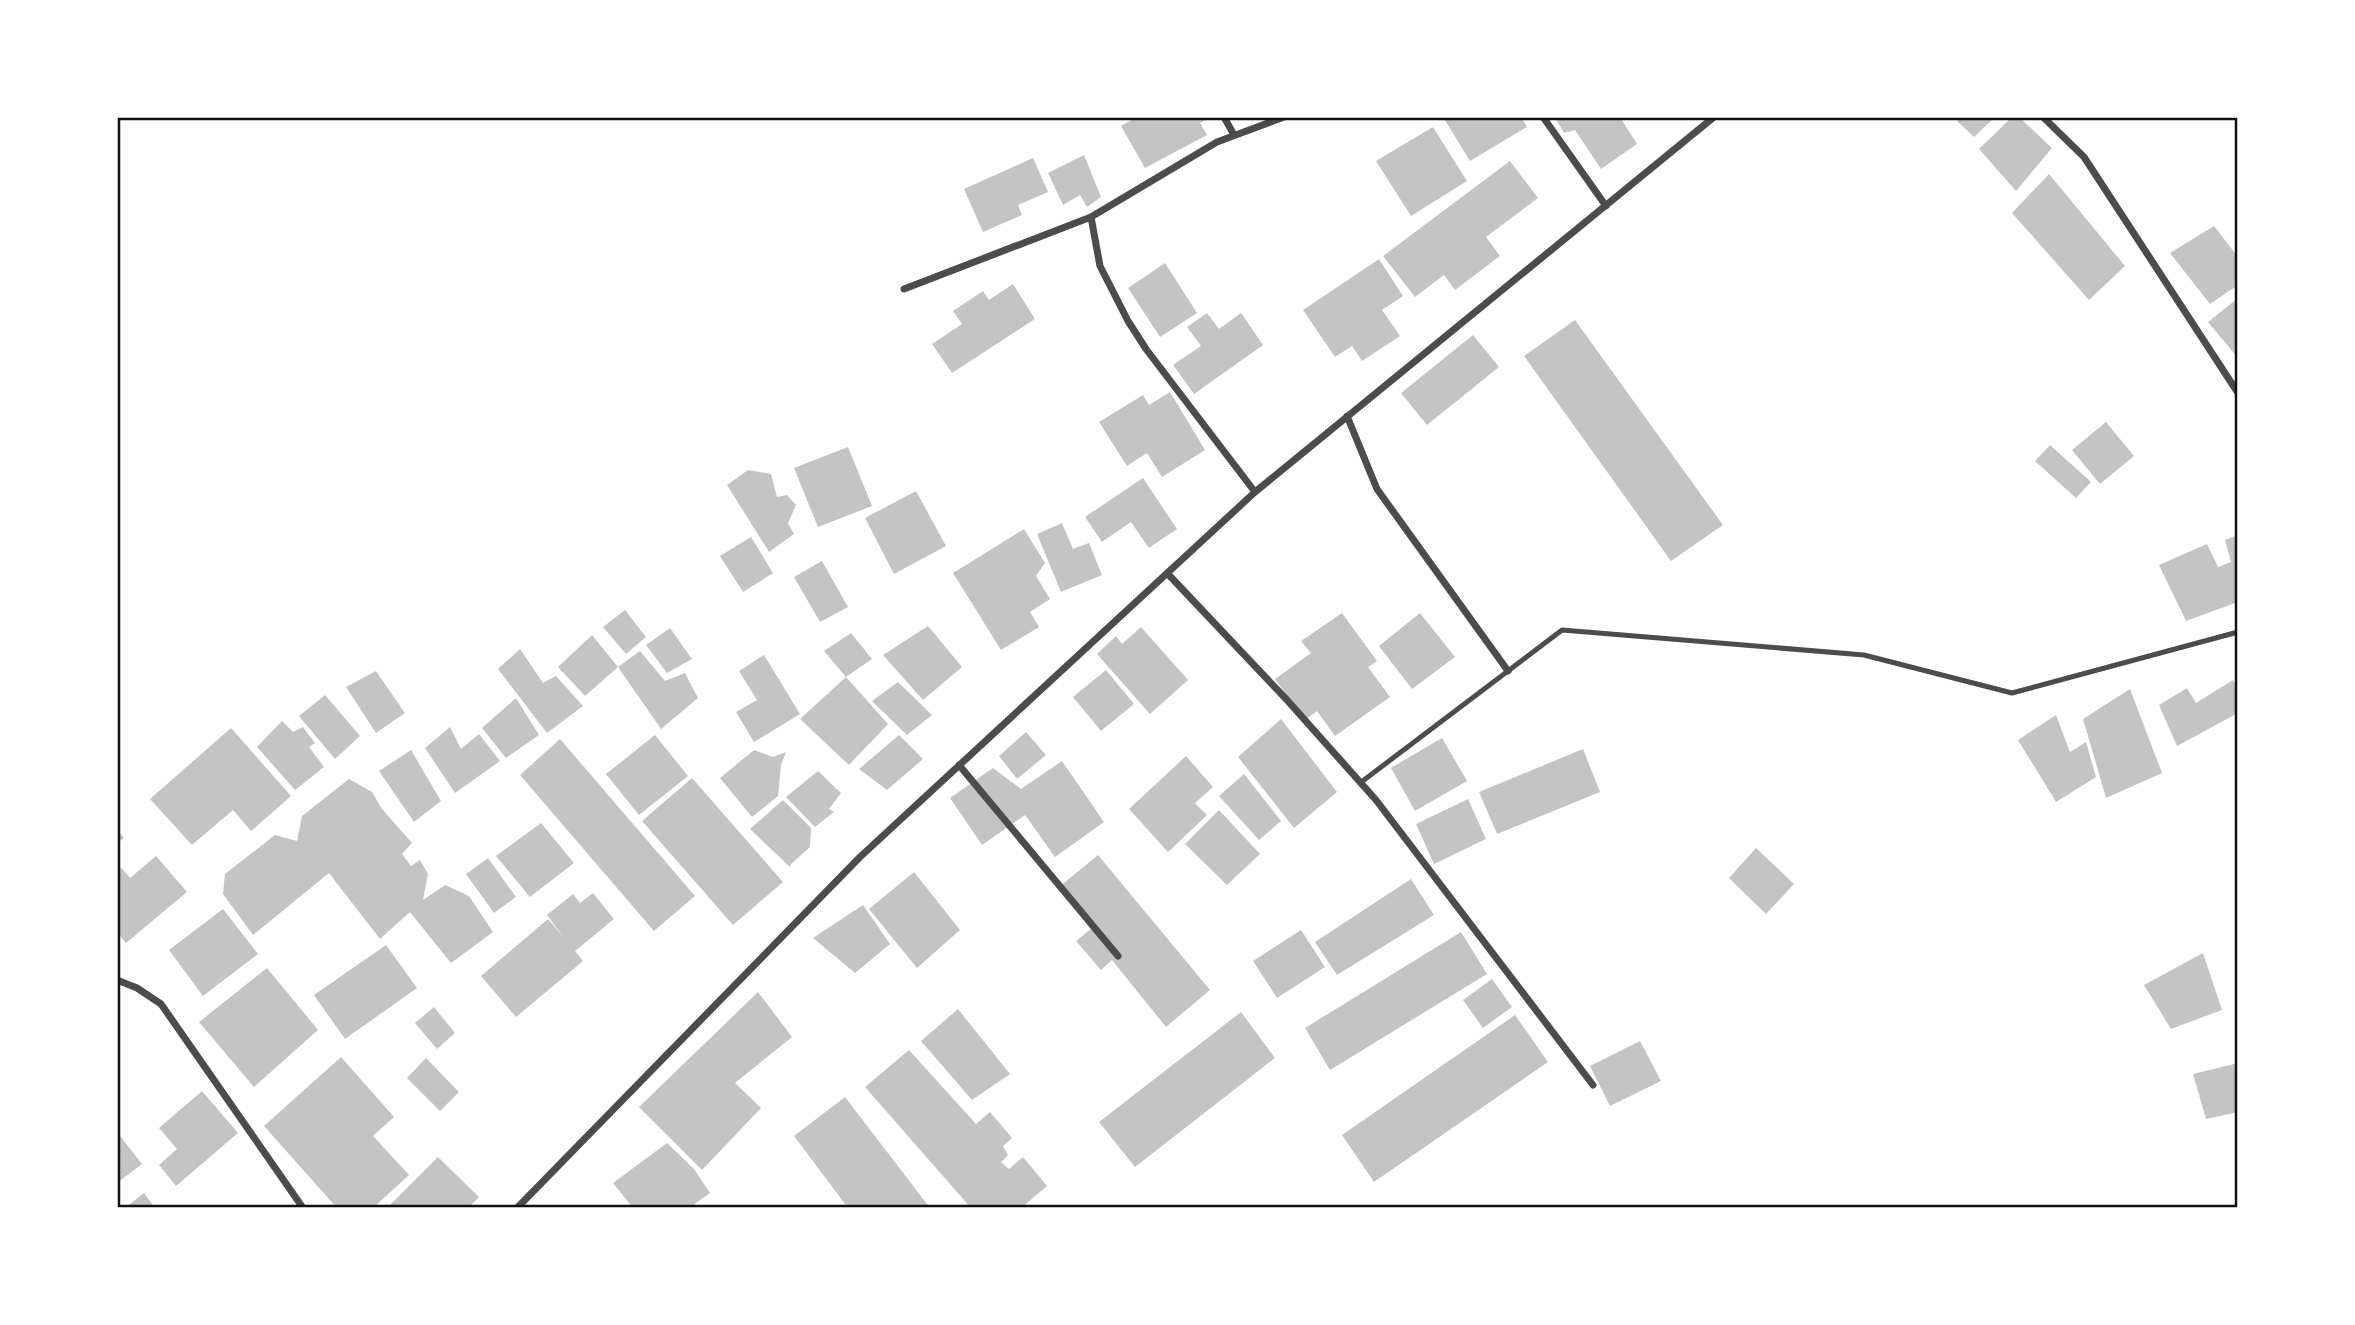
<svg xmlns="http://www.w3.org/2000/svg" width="2355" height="1325" viewBox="0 0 2355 1325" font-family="'Noto Sans',sans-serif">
<rect width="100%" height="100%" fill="#fff"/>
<path fill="#c4c4c4" d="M1137,117H1211L1200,123L1207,135L1145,168L1121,126Z
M1443,117H1521L1527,127L1470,161Z
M1555,117H1620L1637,144L1601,169L1575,130L1564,133Z
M1960,117H1995L1974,137L1957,121Z
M2012,117H2019L2052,148L2016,191L1979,149Z
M1433,127L1467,181L1411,216L1376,161Z
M1084,155L1101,197L1087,207L1080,195L1063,205L1048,173Z
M1033,158L1048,192L1018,205L1022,215L983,232L964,189Z
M1510,161L1538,198L1486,237L1500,256L1455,290L1444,275L1415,297L1383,256Z
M2049,174L2125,266L2089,300L2012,213Z
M2214,226L2238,257V285L2210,304L2170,253Z
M1379,259L1403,296L1382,310L1400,336L1362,361L1352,346L1335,357L1303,310Z
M1165,263L1197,313L1160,337L1128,288Z
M1013,284L1035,319L952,373L932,344L962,324L953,311L983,291L989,300Z
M2238,298V358L2208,322Z
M1207,313L1219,329L1241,313L1263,345L1194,394L1173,365L1201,346L1187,327Z
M1575,320L1723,525L1671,561L1524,356Z
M1473,335L1499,367L1427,425L1401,393Z
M1170,392L1205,450L1162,477L1147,453L1127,466L1099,422L1143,395L1149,405Z
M2106,422L2134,456L2100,484L2072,450Z
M2050,445L2091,482L2076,498L2035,461Z
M848,447L872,506L818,527L794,468Z
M748,470L771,474L777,497L787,495L796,505L788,523L794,534L769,552L727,485Z
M1143,478L1177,529L1149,548L1131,522L1102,542L1085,517Z
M916,491L946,546L894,574L865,518Z
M1062,523L1073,549L1089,543L1102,575L1061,592L1037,534Z
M1024,529L1045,563L1036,576L1050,599L1030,612L1039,627L1001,650L953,573Z
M2238,535V602L2186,621L2159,565L2207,544L2218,567L2231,562L2225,540Z
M751,537L773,573L743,592L720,556Z
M822,561L848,607L820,622L794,577Z
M625,610L646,637L626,654L603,627Z
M1342,613L1377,661L1368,667L1390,697L1335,736L1317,711L1305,720L1275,679L1311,653L1301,641Z
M1420,613L1455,657L1412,689L1379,646Z
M928,626L962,667L923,700L883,655Z
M1141,627L1188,680L1150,714L1097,654L1116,636L1122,644Z
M670,628L692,659L667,673L646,645Z
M851,633L872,659L846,677L824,651Z
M592,635L618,667L585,696L558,667Z
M520,649L543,683L556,676L583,706L547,733L498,669Z
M640,651L665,681L685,673L698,698L661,729L618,667Z
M764,655L800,714L754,742L736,712L757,700L739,671Z
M1106,670L1134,704L1101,731L1073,697Z
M376,671L405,713L376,733L346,687Z
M846,677L888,724L849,765L800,719Z
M2233,680L2238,689V713L2177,746L2159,705L2187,688L2196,703Z
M898,682L932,715L907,735L872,701Z
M2130,689L2162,773L2106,798L2083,719Z
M325,695L360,736L335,759L299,716Z
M516,698L539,735L506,758L482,728Z
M2056,715L2070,752L2086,742L2096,777L2056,802L2018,740Z
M1281,719L1337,792L1294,828L1238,757Z
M282,721L293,732L303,727L315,743L309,747L324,767L295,790L257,747Z
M450,727L461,749L479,734L500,761L455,793L425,748Z
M231,728L291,796L251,831L233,810L192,845L150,799Z
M1026,732L1046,755L1017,779L999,756Z
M655,735L688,776L639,815L606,774Z
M899,735L923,759L887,790L859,769Z
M1442,738L1467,781L1415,811L1391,768Z
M560,739L695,896L654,931L520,775Z
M1583,749L1600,792L1497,834L1479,792Z
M411,750L441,801L414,822L379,771Z
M754,750L773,757L786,752L781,765L778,796L752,817L720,778Z
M1186,756L1213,787L1195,803L1207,815L1168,852L1129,809Z
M1062,761L1104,822L1055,857L1025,815L982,845L950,798L993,768L1021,789Z
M818,771L841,793L829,809L834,812L815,827L786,797Z
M1244,774L1281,821L1259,840L1219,796Z
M692,778L783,882L733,925L642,821Z
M349,779L372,792L382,809L412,843L402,854L411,866L420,860L428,874L423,900L445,885L469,896L493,932L451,963L410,912L380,939L329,873L253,935L223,894L225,874L275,835L297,841L302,816Z
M1468,799L1486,839L1434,864L1416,824Z
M783,800L811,828L810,847L791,864L790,867L750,829Z
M1219,810L1260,854L1227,885L1185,844Z
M541,823L574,863L530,897L496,856Z
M117,829L124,838L117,843Z
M1756,848L1794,884L1766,914L1729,878Z
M1098,855L1210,990L1166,1027L1112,960L1101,970L1076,941L1092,928L1059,887Z
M156,856L187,892L126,943L117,932V863L130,878Z
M488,858L516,897L494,913L466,874Z
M914,872L960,930L917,968L869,909Z
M1411,879L1434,915L1337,975L1315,942Z
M593,893L614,919L575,951L583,961L516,1017L481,976L548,919L564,938L547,915L573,894L580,903Z
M863,905L890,944L855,973L813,938Z
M223,909L258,954L203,996L169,950Z
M1301,930L1325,967L1277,998L1253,961Z
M1461,932L1487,974L1330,1070L1305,1028Z
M386,945L417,988L345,1039L314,995Z
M2203,953L2222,1010L2171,1029L2144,985Z
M267,968L318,1030L254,1087L199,1022Z
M1492,979L1512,1007L1483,1028L1463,1000Z
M758,992L792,1037L735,1083L761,1108L702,1170L639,1107Z
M434,1007L455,1033L437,1049L415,1023Z
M958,1009L1010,1074L972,1100L921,1041Z
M1241,1012L1275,1058L1135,1167L1099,1122Z
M1515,1015L1548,1062L1374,1182L1342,1135Z
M1640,1041L1661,1081L1610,1106L1590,1066Z
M909,1050L976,1124L990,1112L1012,1138L1003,1146L1008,1155L1001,1162L1009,1169L1023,1157L1047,1186L1021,1208H971L865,1087Z
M341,1057L394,1117L373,1136L409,1175L373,1208H337L264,1126Z
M426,1058L459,1092L440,1111L407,1078Z
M2238,1063V1112L2206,1119L2193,1074Z
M202,1091L238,1133L176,1186L159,1165L177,1149L159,1128Z
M845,1097L930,1208H848L794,1136Z
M117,1132L142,1164L117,1183Z
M667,1143L694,1169L710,1193L689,1208H633L613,1183Z
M438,1157L479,1197L468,1208H391L389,1206Z
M144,1193L155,1208H125Z"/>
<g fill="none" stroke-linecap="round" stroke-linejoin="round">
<path stroke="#4c4c4c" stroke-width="5" d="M1360,783L1562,630L1864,655L2012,693L2238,632"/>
<path stroke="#4c4c4c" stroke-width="7" d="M1224,117L1234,135
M1543,117L1606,206
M2043,117L2084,157L2238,393
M1091,217L1100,266L1128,321L1146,349L1255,492
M904,289L1091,217L1217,142L1284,117
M1347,416L1377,489L1508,671
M1167,573L1287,700L1376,800L1593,1085
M959,765L1118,956
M117,980L137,988L161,1004L303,1208
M517,1208L860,857L1255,492L1714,117"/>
</g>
<rect width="2355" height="1325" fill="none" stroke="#ffffff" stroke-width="238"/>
<rect x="119" y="119" width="2117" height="1087" fill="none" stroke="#111" stroke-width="2.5"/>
</svg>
